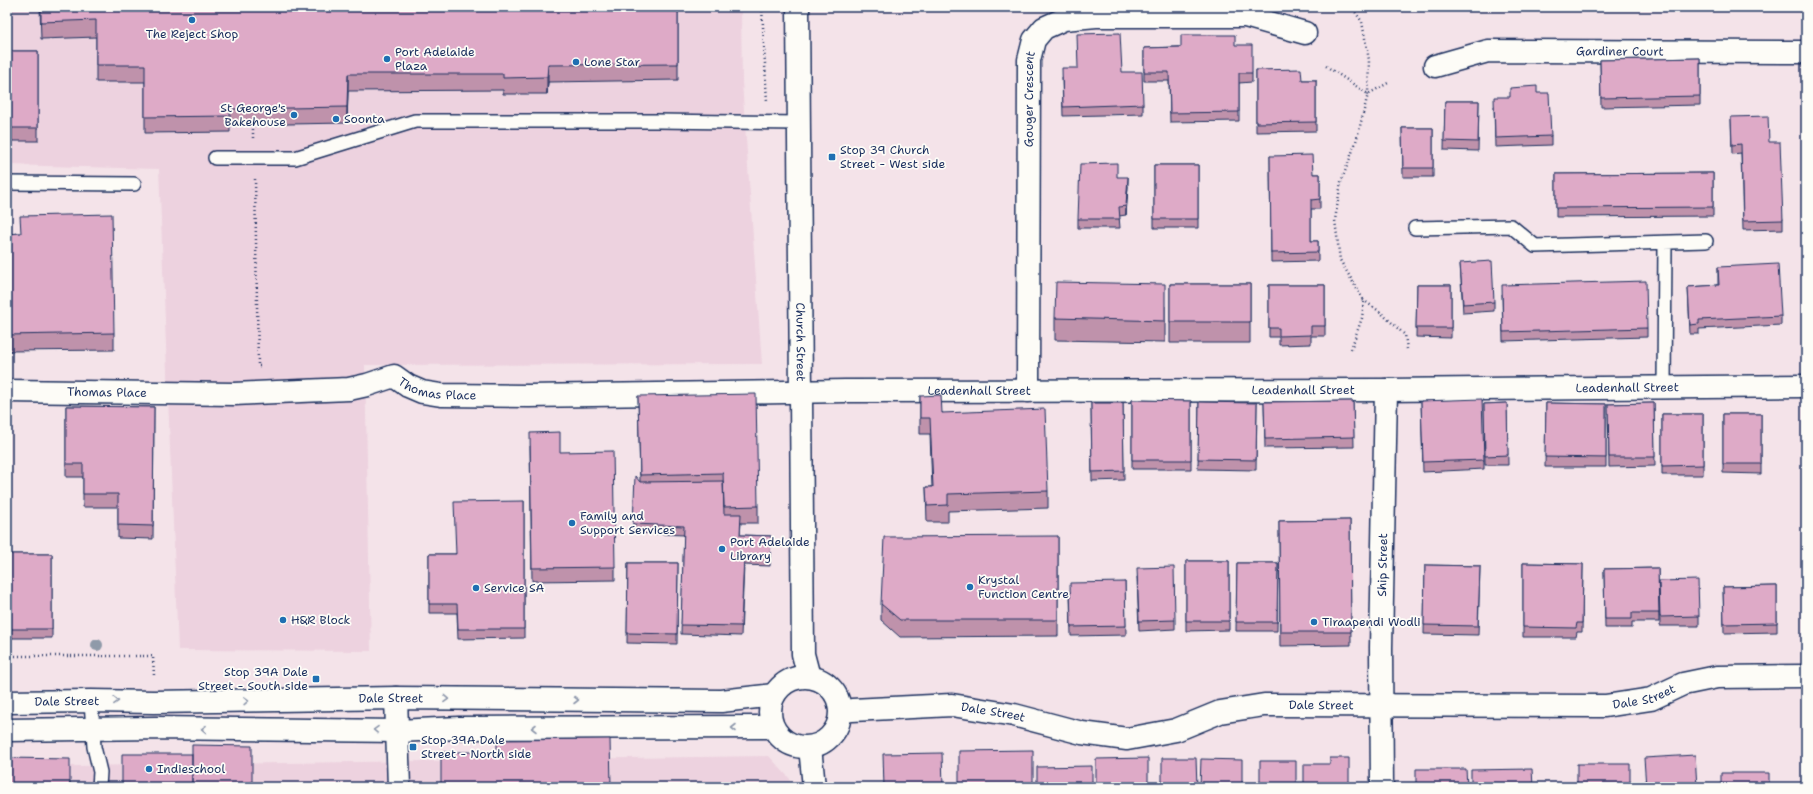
<svg xmlns="http://www.w3.org/2000/svg" width="1813" height="794" viewBox="0 0 1813 794" font-family="'Shantell Sans',sans-serif">
<rect width="100%" height="100%" fill="#f4e3e9"/>
<filter id="ink" filterUnits="userSpaceOnUse"><feTurbulence type="fractalNoise" baseFrequency=".025" numOctaves="2"/><feDisplacementMap in="SourceGraphic" scale="8" xChannelSelector="R" yChannelSelector="G"/><feConvolveMatrix kernelMatrix="1 2 1 2 8 2 1 2 1" color-interpolation-filters="sRGB"/></filter>
<g filter="url(#ink)">
<path fill="#edd2df" d="M7,7H741L742,82L762,364L365,365L371,651L178,650L159,169L7,165Z
M769,756L790,779V787H7V767Z"/>
<g fill="none" stroke-linecap="round" stroke-linejoin="round">
<g stroke="#1b2f5e" stroke-width="16">
<path id="lane" d="M215,158H295L415,121H657L799,123
M7,183L134,184
M1415,228L1511,226L1535,246L1706,241
M1664,387L1665,243
M91,701L94,747L100,772L99,787"/>
</g>
<g stroke="#1b2f5e" stroke-width="25">
<g id="street">
<path id="s1" d="M798,7L803,654L809,677"/>
<path id="s2" d="M1435,66L1488,51L1806,52"/>
<path id="s3" d="M7,391L234,394L277,392L349,389L367,385L394,376L408,386L422,392L441,395L529,396L845,391L1386,390L1806,386"/>
<path id="s4" d="M1028,391L1029,60L1034,40L1044,28L1064,19L1096,16H1245L1305,33"/>
<circle cx="805" cy="712" r="35"/>
<path d="M396,698L399,787"/>
<path id="s5" d="M7,702L91,701L154,702L396,698L721,701L774,695"/>
<path id="s6" d="M841,712L852,710L952,705L1014,715L1082,733L1127,739L1176,730L1220,712L1264,705L1605,706L1651,699L1683,684L1717,677L1806,676"/>
<path d="M7,730L155,728L398,731L459,728L773,727"/>
<path d="M810,747L814,787"/>
<path id="s7" d="M1382,787L1381,648L1386,390"/>
</g>
</g>
<path stroke="#1b2f5e" stroke-width="2.5" stroke-dasharray="1 3" stroke-linecap="butt" d="M762,7L767,102
M1326,66L1368,94L1388,83
M253,125V138
M255,179L258,366H261
M1363,300L1379,311L1405,335L1407,349
M1351,349L1362,318L1364,301L1340,260L1335,220L1341,182L1356,142L1368,94L1369,60L1362,22L1352,7
M7,656H153L154,676"/>
<use href="#lane" stroke="#fdfcf7" stroke-width="13"/>
<use href="#street" stroke="#fdfcf7" stroke-width="22"/>
</g>
<circle fill="#8f9aa9" cx="97" cy="645" r="6"/>
<path fill="#bf92ab" stroke="#1b2f5e" d="M40,7H678V80L548,82L547,94H503V90L348,91L347,123L230,125V132L145,133V82H96V37L41,39Z
M1235,45L1252,73V82L1239,83V121L1170,122L1169,81H1144V48Z
M7,51H38V141H7Z
M1700,58V105L1601,107L1600,60Z
M1256,70L1302,80H1316V131L1256,132Z
M1122,72L1143,104V114L1063,116L1062,77Z
M1537,93L1551,136V145L1495,147L1494,106L1510,97Z
M1445,101H1479L1478,151L1444,150Z
M1731,117L1769,142L1783,220V229L1743,230L1741,153L1732,154Z
M1402,128H1433V177H1403Z
M1270,156L1313,174H1320V209H1311V241H1318V261L1271,262Z
M1154,165H1198V228H1154Z
M1713,173V216L1556,217V174Z
M1117,177L1128,186L1126,215L1119,216L1120,228H1078V219Z
M20,233L114,333V350L7,351V234Z
M1460,263L1494,302V311L1463,313Z
M1718,267L1781,316V325L1699,329V334H1690L1688,287L1718,285Z
M1170,284H1250V343H1170Z
M1269,285H1325V336H1311V344L1279,345V337H1269Z
M1417,285H1451V338L1416,337Z
M1502,294L1647,328V337L1503,341Z
M1165,306V342L1055,340V318Z
M638,396L758,506V523H741L740,535L771,536L770,566L744,565L741,636L681,634L684,535L633,533V524L640,482Z
M920,396L1048,491V508L948,511V522H927L926,487H932L930,434H920Z
M1132,400L1191,401V469H1132Z
M1353,401L1354,447L1265,448L1264,402Z
M1421,401L1484,460V469L1423,472Z
M1199,402L1257,403L1256,470L1198,469Z
M1091,403H1123L1124,480L1092,481Z
M1507,403L1508,465H1485L1484,404Z
M1546,403L1606,404V467H1545Z
M1654,403L1655,466L1609,467L1608,404Z
M66,406L154,407L153,539L118,538V507H83V477H66Z
M1662,414H1703V475H1662Z
M1723,414H1761V474L1723,473Z
M530,446L560,452L615,567V580L532,581Z
M524,501V638L458,639L457,613H429V554H455Z
M1350,520L1351,645L1280,646L1279,521Z
M1058,536V636L900,637L881,620V604Z
M7,554H52V638H7Z
M1186,561H1229V630L1186,631Z
M628,563H678L677,644L627,643Z
M1237,563H1278L1277,631H1236Z
M1523,563L1583,564L1582,632H1577L1576,637H1523Z
M1425,565L1480,566L1478,635L1424,634Z
M1658,568L1659,622H1632V628H1605L1604,569Z
M1137,577L1175,620V629L1139,631Z
M1659,581L1699,616V626H1660Z
M1125,582L1126,635L1071,636L1070,592Z
M1777,586V632L1724,633L1723,587Z"/>
<path fill="#9b778b" stroke="#1b2f5e" d="M548,65V82L547,94V77Z
M348,74V91L347,123V107Z
M1128,177V186L1126,215V206Z"/>
<path fill="#deaac7" stroke="#1b2f5e" d="M41,7H678V64L548,65L547,77L503,78V74H348L347,107L230,109V116L145,117V65H96V20L41,22Z
M1120,33L1122,72H1142L1143,104L1063,107L1062,68H1078L1077,34Z
M1181,35H1235V45H1252V73H1239V112L1170,113L1169,72H1144V48L1181,47Z
M7,51H38V128H7Z
M1700,58V96L1601,98L1600,60Z
M1301,69L1302,80H1316V122L1256,123V70Z
M1537,86V93H1549L1551,136L1495,138L1494,97H1510V88Z
M1445,101H1479L1478,142L1444,141Z
M1768,116L1769,142H1780L1783,220L1743,221L1741,144L1732,145L1731,117Z
M1402,128H1433V168H1403Z
M1312,155L1313,174H1320V199L1311,200V241H1318V252L1271,253L1270,156Z
M1117,163V177H1128L1126,206L1119,207L1120,219H1078L1080,164Z
M1154,165H1198V219H1154Z
M1713,173V207L1556,208V174Z
M112,214L114,333L7,335V234L21,233L20,216Z
M1492,261L1494,302L1463,304L1460,263Z
M1778,264L1781,316L1699,320V324L1690,325L1688,287L1719,285L1718,267Z
M1646,281L1647,328L1503,332L1502,285Z
M1056,282L1165,284V321L1055,318Z
M1170,284H1250V322H1170Z
M1269,285H1325V326H1311V335L1279,336V328H1269Z
M1417,285H1451V328H1416Z
M756,394L758,506L724,507L723,473L640,475L638,396Z
M941,395L942,413L1045,409L1048,491L948,494V505L927,506L926,487H933L930,418H920V396Z
M1482,399L1484,460L1423,462L1421,401Z
M1132,400L1191,401V460H1132Z
M1353,401L1354,437L1265,439L1264,402Z
M1199,402L1257,403L1256,460L1198,459Z
M1091,403H1123L1124,471L1092,472Z
M1507,403L1508,455L1485,456L1484,404Z
M1546,403L1606,404V458L1545,457Z
M1654,403L1655,457H1609L1608,404Z
M66,406L154,407L153,526L118,525V494H83V464H66Z
M1662,414H1703V465L1662,466Z
M1723,414H1761V464H1723Z
M560,432V452L613,451L615,567L532,568L530,433Z
M635,476L640,482L723,481L724,514H741L740,535L771,536L770,557L744,556L741,626L681,625L684,526L633,524Z
M524,501V629H458L457,604H429V554H456L454,502Z
M1350,520L1351,632H1280L1279,521Z
M1058,536V620H900L881,604L884,537Z
M7,554H52V629H7Z
M1186,561H1229V621H1186Z
M628,563H678L677,634L627,633Z
M1237,563H1278L1277,622H1236Z
M1523,563L1583,564L1582,623H1577L1576,628L1523,627Z
M1425,565L1480,566L1478,626L1424,625Z
M1174,567L1175,620L1139,621L1137,568Z
M1658,568L1659,613H1632V619H1605L1604,569Z
M1698,580L1699,616L1660,617L1659,581Z
M1125,582L1126,626L1071,627L1070,583Z
M1777,586V623L1724,624L1723,587Z
M610,739L611,787H441V752H497V740Z
M192,745L252,746V787H192Z
M1033,750V787H959V751Z
M942,753L943,787H884L883,754Z
M122,754H192V787H122Z
M1695,755L1697,787H1646L1644,758Z
M7,758L70,759V787H7Z
M1148,758V787H1096V759Z
M1162,758H1196L1197,787H1162Z
M1330,758H1349V787H1304V764H1330Z
M1201,759L1242,760V787H1200Z
M1260,761H1296V787H1260Z
M1577,764H1630V787H1577Z
M1092,766V787H1037V767Z
M1416,769H1466L1467,787H1416Z
M1532,769L1533,787H1471V770Z
M1721,773H1769V787H1721Z"/>
<defs><path id="oneway-chevron" d="M-2-3.5L2.5 0L-2 3.5" fill="none" stroke-width="1.6" stroke-linecap="round" stroke-linejoin="round"/></defs>
<g stroke="#8c96aa">
<use href="#oneway-chevron" transform="translate(446 699) rotate(1)"/>
<use href="#oneway-chevron" transform="translate(576 700)"/>
<use href="#oneway-chevron" transform="translate(116 701) rotate(2)"/>
<use href="#oneway-chevron" transform="translate(246 701) rotate(-1)"/>
<use href="#oneway-chevron" transform="translate(534 728) rotate(180)"/>
<use href="#oneway-chevron" transform="translate(734 728) rotate(180)"/>
<use href="#oneway-chevron" transform="translate(204 729) rotate(-179)"/>
<use href="#oneway-chevron" transform="translate(376 730) rotate(-179)"/>
</g>
</g>
<g fill="#1f6fb2" stroke="#fdfcf7" stroke-width="1.5">
<circle cx="192" cy="20" r="4"/>
<circle cx="387" cy="59" r="4"/>
<circle cx="576" cy="62" r="4"/>
<circle cx="294" cy="115" r="4"/>
<circle cx="336" cy="119" r="4"/>
<rect x="828" y="153" width="8" height="8" rx="2"/>
<circle cx="572" cy="523" r="4"/>
<circle cx="722" cy="549" r="4"/>
<circle cx="970" cy="587" r="4"/>
<circle cx="476" cy="588" r="4"/>
<circle cx="283" cy="620" r="4"/>
<circle cx="1314" cy="622" r="4"/>
<rect x="312" y="675" width="8" height="8" rx="2"/>
<rect x="409" y="743" width="8" height="8" rx="2"/>
<circle cx="149" cy="769" r="4"/>
</g>
<g text-anchor="middle" stroke-width="3.5" stroke-linejoin="round" paint-order="stroke">
<g font-size="12" fill="#1b2f5e" stroke="#fdfcf7" text-anchor="start">
<text x="192" y="38" text-anchor="middle">The Reject Shop</text>
<text x="395" y="56">Port Adelaide<tspan x="395" dy="14">Plaza</tspan></text>
<text x="584" y="66">Lone Star</text>
<text x="286" y="112" text-anchor="end">St George's<tspan x="286" dy="14">Bakehouse</tspan></text>
<text x="344" y="123">Soonta</text>
<text x="840" y="154">Stop 39 Church<tspan x="840" dy="14">Street - West side</tspan></text>
<text x="580" y="520">Family and<tspan x="580" dy="14">Support Services</tspan></text>
<text x="730" y="546">Port Adelaide<tspan x="730" dy="14">Library</tspan></text>
<text x="978" y="584">Krystal<tspan x="978" dy="14">Function Centre</tspan></text>
<text x="484" y="592">Service SA</text>
<text x="291" y="624">H&amp;R Block</text>
<text x="1322" y="626">Tiraapendi Wodli</text>
<text x="308" y="676" text-anchor="end">Stop 39A Dale<tspan x="308" dy="14">Street - South side</tspan></text>
<text x="421" y="744">Stop 39A Dale<tspan x="421" dy="14">Street - North side</tspan></text>
<text x="157" y="773">Indieschool</text>
</g>
<g font-size="12" fill="#1b2f5e" stroke="#fdfcf7">
<text dy="4" stroke="none"><textPath href="#s2" startOffset="187">Gardiner Court</textPath></text>
<text dy="4" stroke="none"><textPath href="#s4" startOffset="292">Gouger Crescent</textPath></text>
<text dy="4" stroke="none"><textPath href="#s1" startOffset="335">Church Street</textPath></text>
<text dy="4" stroke="none"><textPath href="#s3" startOffset="436">Thomas Place</textPath></text>
<text dy="4" stroke="none"><textPath href="#s3" startOffset="1627">Leadenhall Street</textPath></text>
<text dy="4" stroke="none"><textPath href="#s3" startOffset="1303">Leadenhall Street</textPath></text>
<text dy="4" stroke="none"><textPath href="#s3" startOffset="979">Leadenhall Street</textPath></text>
<text dy="4" stroke="none"><textPath href="#s3" startOffset="100">Thomas Place</textPath></text>
<text dy="4" stroke="none"><textPath href="#s7" startOffset="222">Ship Street</textPath></text>
<text dy="4" stroke="none"><textPath href="#s6" startOffset="813">Dale Street</textPath></text>
<text dy="4" stroke="none"><textPath href="#s5" startOffset="384">Dale Street</textPath></text>
<text dy="4" stroke="none"><textPath href="#s5" startOffset="60">Dale Street</textPath></text>
<text dy="4" stroke="none"><textPath href="#s6" startOffset="489">Dale Street</textPath></text>
<text dy="4" stroke="none"><textPath href="#s6" startOffset="153">Dale Street</textPath></text>
</g>
</g>
<rect width="1813" height="794" fill="none" stroke="#fdfcf7" stroke-width="24"/>
<rect x="12" y="12" width="1789" height="770" fill="none" stroke="#1b2f5e" stroke-width="1.5" filter="url(#ink)"/>
</svg>
